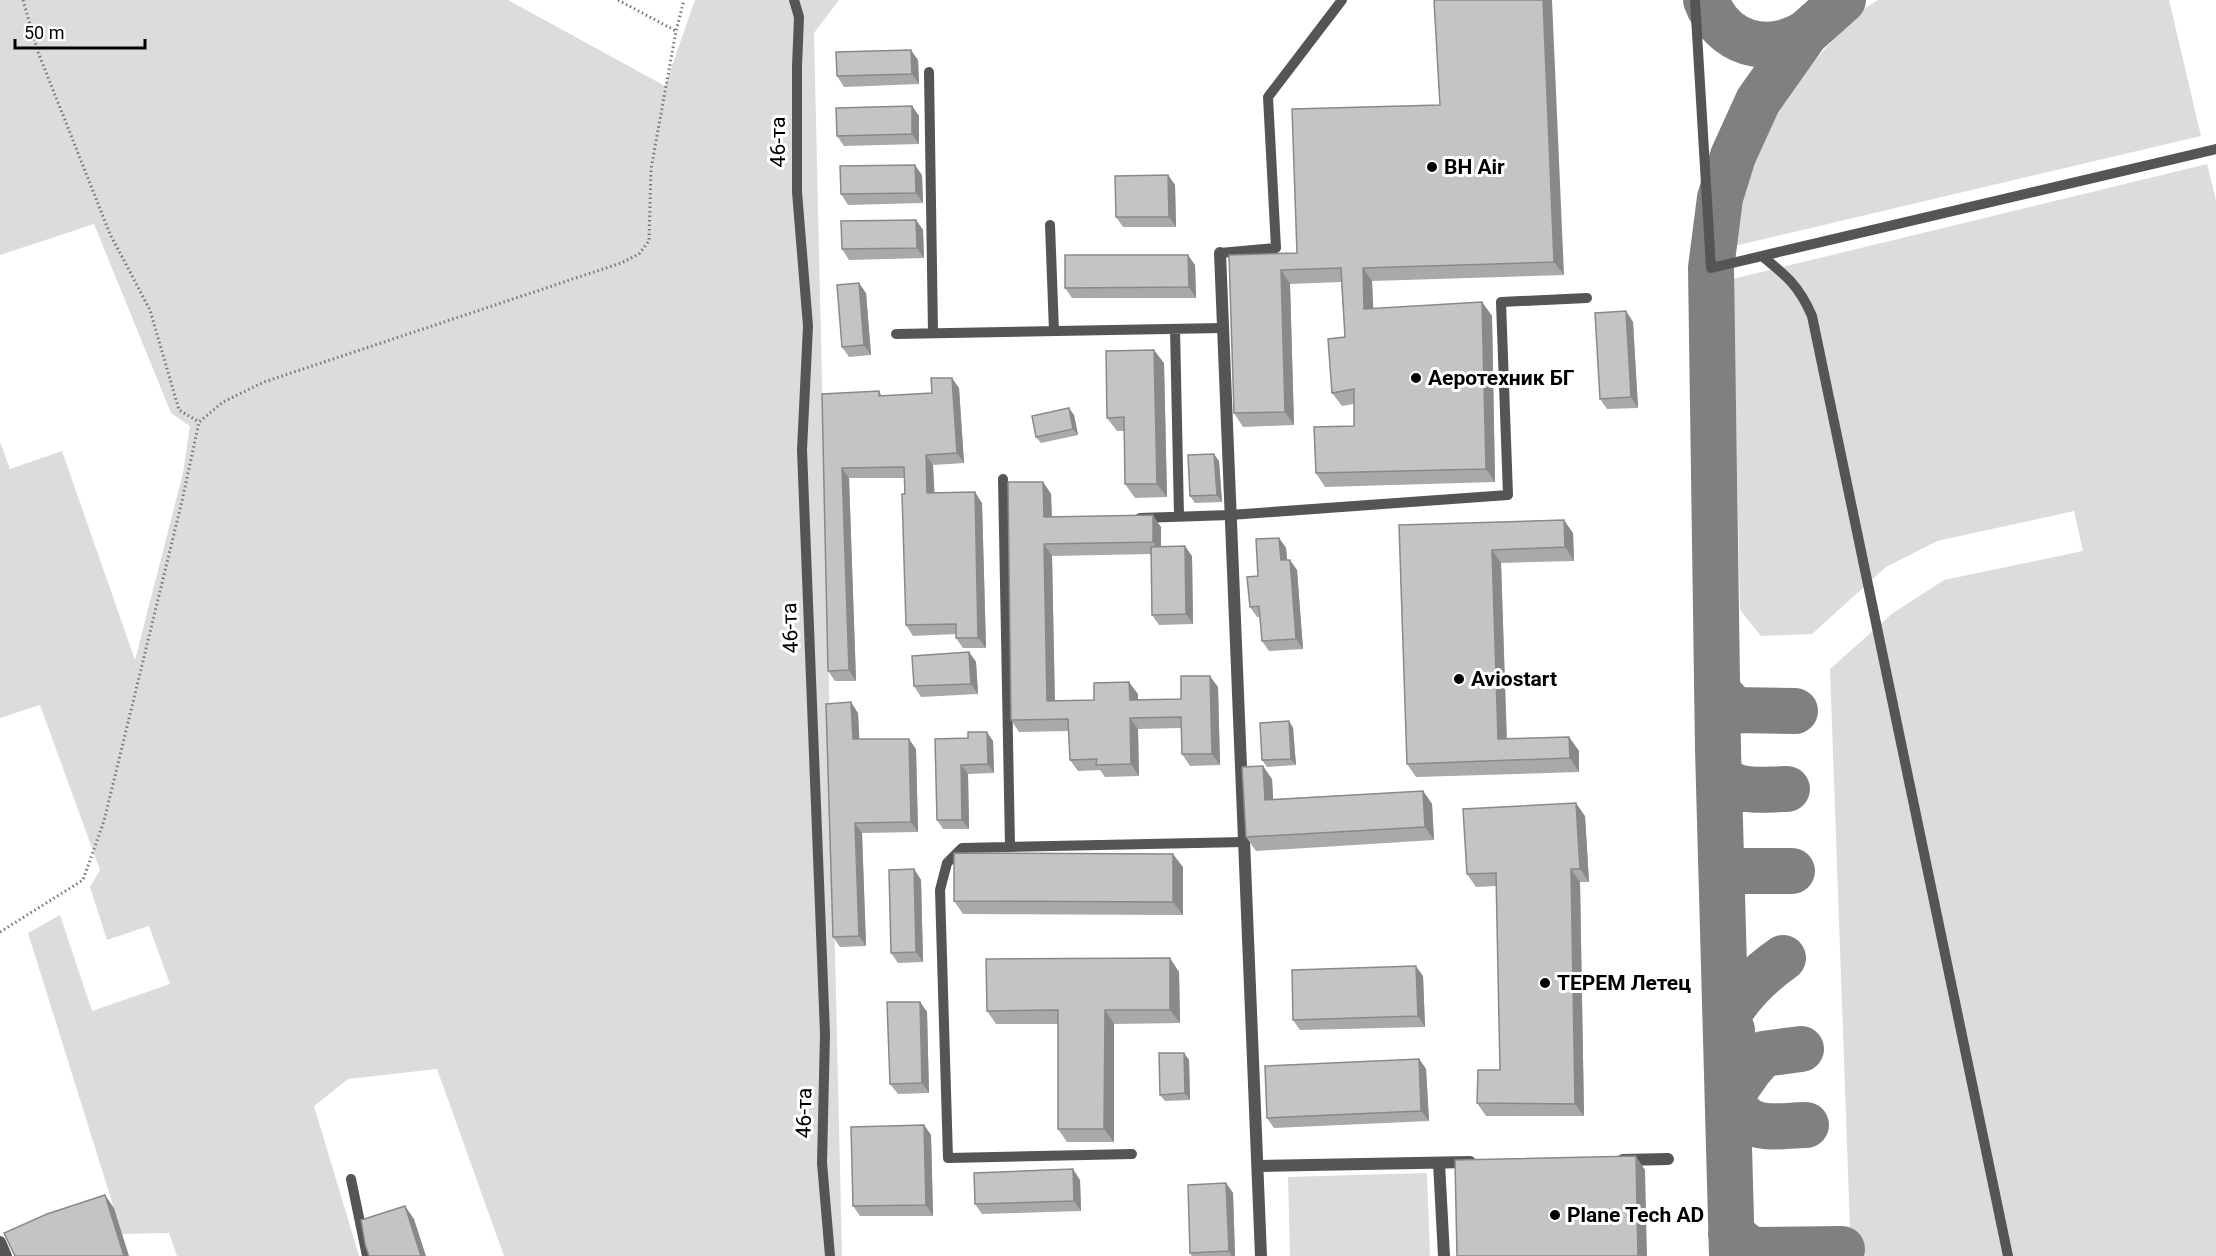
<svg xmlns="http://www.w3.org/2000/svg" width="2216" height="1256" viewBox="0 0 2216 1256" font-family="Roboto,sans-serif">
<rect width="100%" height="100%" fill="#fff"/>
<path fill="#dcdcdc" d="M0,0H508L665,86L695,0H839L814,33L842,1256H504L437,1069L348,1079L314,1106L359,1256H177L169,1233L122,1234L28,933L60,915L92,1011L170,984L149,926L107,940L90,887L100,870L40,705L0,718V442L10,469L62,451L135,660L183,473L190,426L171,413L94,224L0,255Z
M1878,0H2169L2201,136L1734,246L1736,219L1762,140L1793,85L1856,14Z
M2207,164L2216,200V1256H1851L1830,669L1893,613L1944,580L2083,551L2074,511L1937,541L1886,567L1812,634L1761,636L1740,610L1733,279Z
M1427,1173L1430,1256H1290L1288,1177Z"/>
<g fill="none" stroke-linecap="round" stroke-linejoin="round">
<path stroke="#808080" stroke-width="46" d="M1706,0C1723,45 1767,56 1806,33
M1717,691L1735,710L1795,711
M1719,775C1737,795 1762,789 1787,789
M1721,859L1734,870L1742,871H1792
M1732,1030L1726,1019C1740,993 1759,975 1783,958
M1801,1049L1763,1054L1750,1069L1728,1100C1753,1134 1768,1126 1806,1125
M1731,1234L1751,1250L1842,1249
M1732,1256L1718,749L1711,268L1720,198L1733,156L1758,101L1806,33L1843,0"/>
<path stroke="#777" stroke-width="3" stroke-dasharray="1.5 3" stroke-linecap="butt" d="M23,0L38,52L110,234L150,310L179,410L199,422
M618,0L676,31
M0,932L83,880L104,821L182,501L199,422L223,402L264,382L621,263L639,254L649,241L651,169L676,31L684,0"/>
<path stroke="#555" stroke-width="10" d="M794,0L799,17L797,67V192L808,326L802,450L825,1034L822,1163L830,1256
M1695,0L1711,268L2216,149
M929,72L933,333
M1050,225L1054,331
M1220,253L1276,248L1268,97L1342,0
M1762,256C1787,276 1799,286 1812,316L2008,1256
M1175,329L1179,516
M896,334L1222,328
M1003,479L1010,845
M1140,518L1230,515L1508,495L1501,302L1587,298
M1132,1154L948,1158L940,890L947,863L962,848L1244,842
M351,1179L367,1256"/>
<path stroke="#555" stroke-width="12" d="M1220,253L1261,1256
M1623,1160L1668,1159
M1439,1163L1444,1256
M1259,1166L1470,1162
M0,1242L6,1256"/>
</g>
<path fill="#a9a9a9" d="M1434,0L1564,275L1372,281L1373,309L1482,302L1492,316L1495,482L1325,487L1316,473L1354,426V404L1342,406L1332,393L1345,337L1341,282L1290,284L1294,425L1243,427L1234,413L1229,255L1297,253L1440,105Z
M918,60L919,84L844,87L837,76Z
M912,106L919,116V144L844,146L837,136Z
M922,175L923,203L848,205L841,194Z
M1168,175L1175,185L1176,227H1123L1116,217Z
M916,220L923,230L924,258L849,260L842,249Z
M1195,265L1196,298H1072L1065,288Z
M866,293L871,355L849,357L842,347Z
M1626,311L1633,322L1638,408L1607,409L1600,399Z
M1164,363L1167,497L1135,498L1125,484L1124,431H1117L1107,418Z
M959,388L964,463L933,465L934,493L982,503L986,648H963L956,638V634L913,636L906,625L904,478H849L856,681H835L828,671L822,394L879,391L882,396L932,393Z
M1074,415L1078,435L1041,443L1036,437Z
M1219,461L1222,502L1195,503L1190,496Z
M1043,482L1051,494L1052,517L1161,527V546L1192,556L1193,624L1159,625L1152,615L1151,554L1052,556L1055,701L1094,700L1138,694V700L1181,699L1218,687L1220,765L1190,766L1182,754L1181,728L1138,729L1139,776L1105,777L1100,770L1078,771L1070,760L1068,731L1019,732L1011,720Z
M1399,525L1573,533L1574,561L1501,563L1507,739L1569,737L1579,751V772L1416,777L1407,764Z
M1279,538L1286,548L1287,560L1297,570L1303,649L1269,651L1262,641L1260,617H1257L1250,607L1258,576Z
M969,652L976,662L978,694L921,697L914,686Z
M858,713L859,739L916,749L918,832L862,833L866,946L840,947L833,937Z
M1289,721L1293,728L1296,765L1267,767L1262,760Z
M935,739L993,741L994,773L968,774L969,829H943L937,820Z
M1272,779L1273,799L1423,791L1432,804L1434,840L1256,851L1246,837Z
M1585,816L1589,882H1580L1584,1116H1486L1477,1103L1500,1070L1496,886L1476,887L1467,874Z
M1183,867V915L963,914L954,901Z
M914,869L921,880L923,962L898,963L891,953Z
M1179,972L1180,1023L1114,1024V1142H1067L1058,1129V1024H996L987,1011Z
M1423,976L1425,1027L1300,1030L1293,1020Z
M920,1002L927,1012L929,1093L898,1094L890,1084Z
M1184,1053L1189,1060L1190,1100L1165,1101L1160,1095Z
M1419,1059L1426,1069L1429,1121L1274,1128L1267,1118Z
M924,1125L931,1135L933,1216H860L853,1206Z
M1080,1180L1081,1211L982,1214L975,1204Z
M1226,1183L1233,1193L1235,1256H1192L1190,1253Z"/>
<path fill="#898989" d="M1543,0H1552L1564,275L1554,262Z
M911,50L918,60L919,84L912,74Z
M912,106L919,116V144L912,134Z
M915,165L922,175L923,203L916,193Z
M1168,175L1175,185L1176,227L1169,217Z
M916,220L923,230L924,258L917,248Z
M1188,255L1195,265L1196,298L1189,287Z
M1363,268L1372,281L1374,323L1364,309Z
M1281,270L1290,284L1294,425L1285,412Z
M859,283L866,293L871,355L864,345Z
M1482,302L1492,316L1495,482L1486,469Z
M1626,311L1633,322L1638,408L1631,397Z
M1154,350L1164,363L1167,497L1157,484Z
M952,378L959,388L964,463L957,453Z
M1069,408L1074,415L1078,435L1073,429Z
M1214,454L1219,461L1222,502L1217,495Z
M926,455L933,465L935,503L927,493Z
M842,468L849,478L856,681L849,670Z
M1043,482L1051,494L1052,529L1044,517Z
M975,492L982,503L986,648L978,638Z
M1153,515L1161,527V554L1153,542Z
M1564,520L1573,533L1574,561L1565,547Z
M1279,538L1286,548L1288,570L1281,560Z
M1044,544L1052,556L1055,713L1047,701Z
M1185,546L1192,556L1193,624L1186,614Z
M1492,550L1501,563L1507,753L1498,739Z
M1290,560L1297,570L1303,649L1296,639Z
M969,652L976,662L978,694L971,684Z
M1210,676L1218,687L1220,765L1212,754Z
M1129,682L1138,694V712L1130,700Z
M851,702L858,713L860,749L853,739Z
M1130,718L1138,729L1139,776L1131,764Z
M1289,721L1293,728L1296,765L1291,759Z
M987,732L993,741L994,773L988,764Z
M1569,737L1579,751V772L1570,758Z
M909,739L916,749L918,832L911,822Z
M961,765L968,774L969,829L962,820Z
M1263,766L1272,779L1274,813L1265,800Z
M1423,791L1432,804L1434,840L1425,827Z
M1576,803L1585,816L1589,882L1580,869Z
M855,823L862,833L866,946L859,936Z
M1173,854L1183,867V915L1173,902Z
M914,869L921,880L923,962L916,952Z
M1571,869L1580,882L1584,1116L1575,1104Z
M1170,958L1179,972L1180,1023L1170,1010Z
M1416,966L1423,976L1425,1027L1418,1016Z
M920,1002L927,1012L929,1093L922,1083Z
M1105,1010L1114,1024V1142L1104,1129Z
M1184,1053L1189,1060L1190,1100L1185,1093Z
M1419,1059L1426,1069L1429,1121L1421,1111Z
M924,1125L931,1135L933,1216L926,1205Z
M1636,1156L1645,1170L1647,1256H1638Z
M1073,1169L1080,1180L1081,1211L1074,1201Z
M1226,1183L1233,1193L1235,1256H1232L1229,1251Z
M105,1195L114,1208L129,1256H124Z
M405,1206L414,1219L426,1256H421Z"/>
<path fill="#c4c4c4" stroke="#898989" stroke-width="1.5" d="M1434,0H1543L1554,262L1363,268L1364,309L1482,302L1486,469L1316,473L1314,427L1354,426V389L1332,393L1328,339L1345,337L1341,268L1281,270L1285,412L1234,413L1229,255L1297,253L1292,109L1440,105Z
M911,50L912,74L837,76L836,52Z
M912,106V134L837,136L836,108Z
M915,165L916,193L841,194L840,166Z
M1168,175L1169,217H1116L1115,176Z
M916,220L917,248L842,249L841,221Z
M1065,255H1188L1189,287L1065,288Z
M859,283L864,345L842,347L837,285Z
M1626,311L1631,397L1600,399L1595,313Z
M1154,350L1157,484H1125L1124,417L1107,418L1106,351Z
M931,378H952L957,453L926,455L927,493L975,492L978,638H956V624L906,625L902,494H905L904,467L842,468L849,670L828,671L822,394L879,391V396L932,393Z
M1069,408L1073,429L1036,437L1032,416Z
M1214,454L1217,495L1190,496L1188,455Z
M1008,482H1043L1044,517L1153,515V542L1044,544L1047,701L1094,700V683L1129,682L1130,700L1181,699V676H1210L1212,754H1182L1181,717L1130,718L1131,764L1096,765L1097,759L1070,760L1068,719L1011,720Z
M1564,520L1565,547L1492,550L1498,739L1569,737L1570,758L1407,764L1399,525Z
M1279,538L1281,560H1290L1296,639L1262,641L1259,606L1250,607L1247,577L1258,576L1256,539Z
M1185,546L1186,614L1152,615L1151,547Z
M969,652L971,684L914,686L912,656Z
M851,702L853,739H909L911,822L855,823L859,936L833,937L826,704Z
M1289,721L1291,759L1262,760L1260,723Z
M968,732H987L988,764L961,765L962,820H937L935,739L968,738Z
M1263,766L1265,800L1423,791L1425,827L1246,837L1242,767Z
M1576,803L1580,869H1571L1575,1104L1477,1103L1478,1070H1500L1496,873L1467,874L1463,809Z
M954,853L1173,854V902L954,901Z
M914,869L916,952L891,953L889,870Z
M1170,958V1010H1105L1104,1129H1058V1010L987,1011L986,959Z
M1416,966L1418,1016L1293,1020L1292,970Z
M887,1002H920L922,1083L890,1084Z
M1159,1053H1184L1185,1093L1160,1095Z
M1419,1059L1421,1111L1267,1118L1265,1066Z
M924,1125L926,1205L853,1206L851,1127Z
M1636,1156L1638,1256H1457L1455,1160Z
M1073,1169L1074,1201L975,1204L974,1173Z
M1226,1183L1229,1251L1190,1253L1188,1185Z
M105,1195L124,1256H15L4,1233L47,1214Z
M405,1206L421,1256H369L365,1244L361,1220Z"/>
<g fill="#000" stroke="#fff" stroke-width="2">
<circle cx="1432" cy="167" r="6"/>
<circle cx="1416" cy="378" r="6"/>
<circle cx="1459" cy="679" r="6"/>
<circle cx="1545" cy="983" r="6"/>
<circle cx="1555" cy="1215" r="6"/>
</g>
<g text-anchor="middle" stroke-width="6" stroke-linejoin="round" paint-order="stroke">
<g font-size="21" fill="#000" stroke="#fff">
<text transform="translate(778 142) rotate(-90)" y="7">46-та</text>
<text transform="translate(790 628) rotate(-92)" y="7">46-та</text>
<text transform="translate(804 1113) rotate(-89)" y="7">46-та</text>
</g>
<g font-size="21" font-weight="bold" fill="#000" stroke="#fff" text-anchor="start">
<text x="1444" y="174">BH Air</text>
<text x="1428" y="385">Аеротехник БГ</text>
<text x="1471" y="686">Aviostart</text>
<text x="1557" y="990">ТЕРЕМ Летец</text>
<text x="1567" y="1222">Plane Tech AD</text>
</g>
</g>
<path d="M15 39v9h130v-9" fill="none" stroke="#000000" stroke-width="3"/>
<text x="24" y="39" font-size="18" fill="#000000" stroke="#ffffff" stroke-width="4.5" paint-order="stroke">50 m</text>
</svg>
